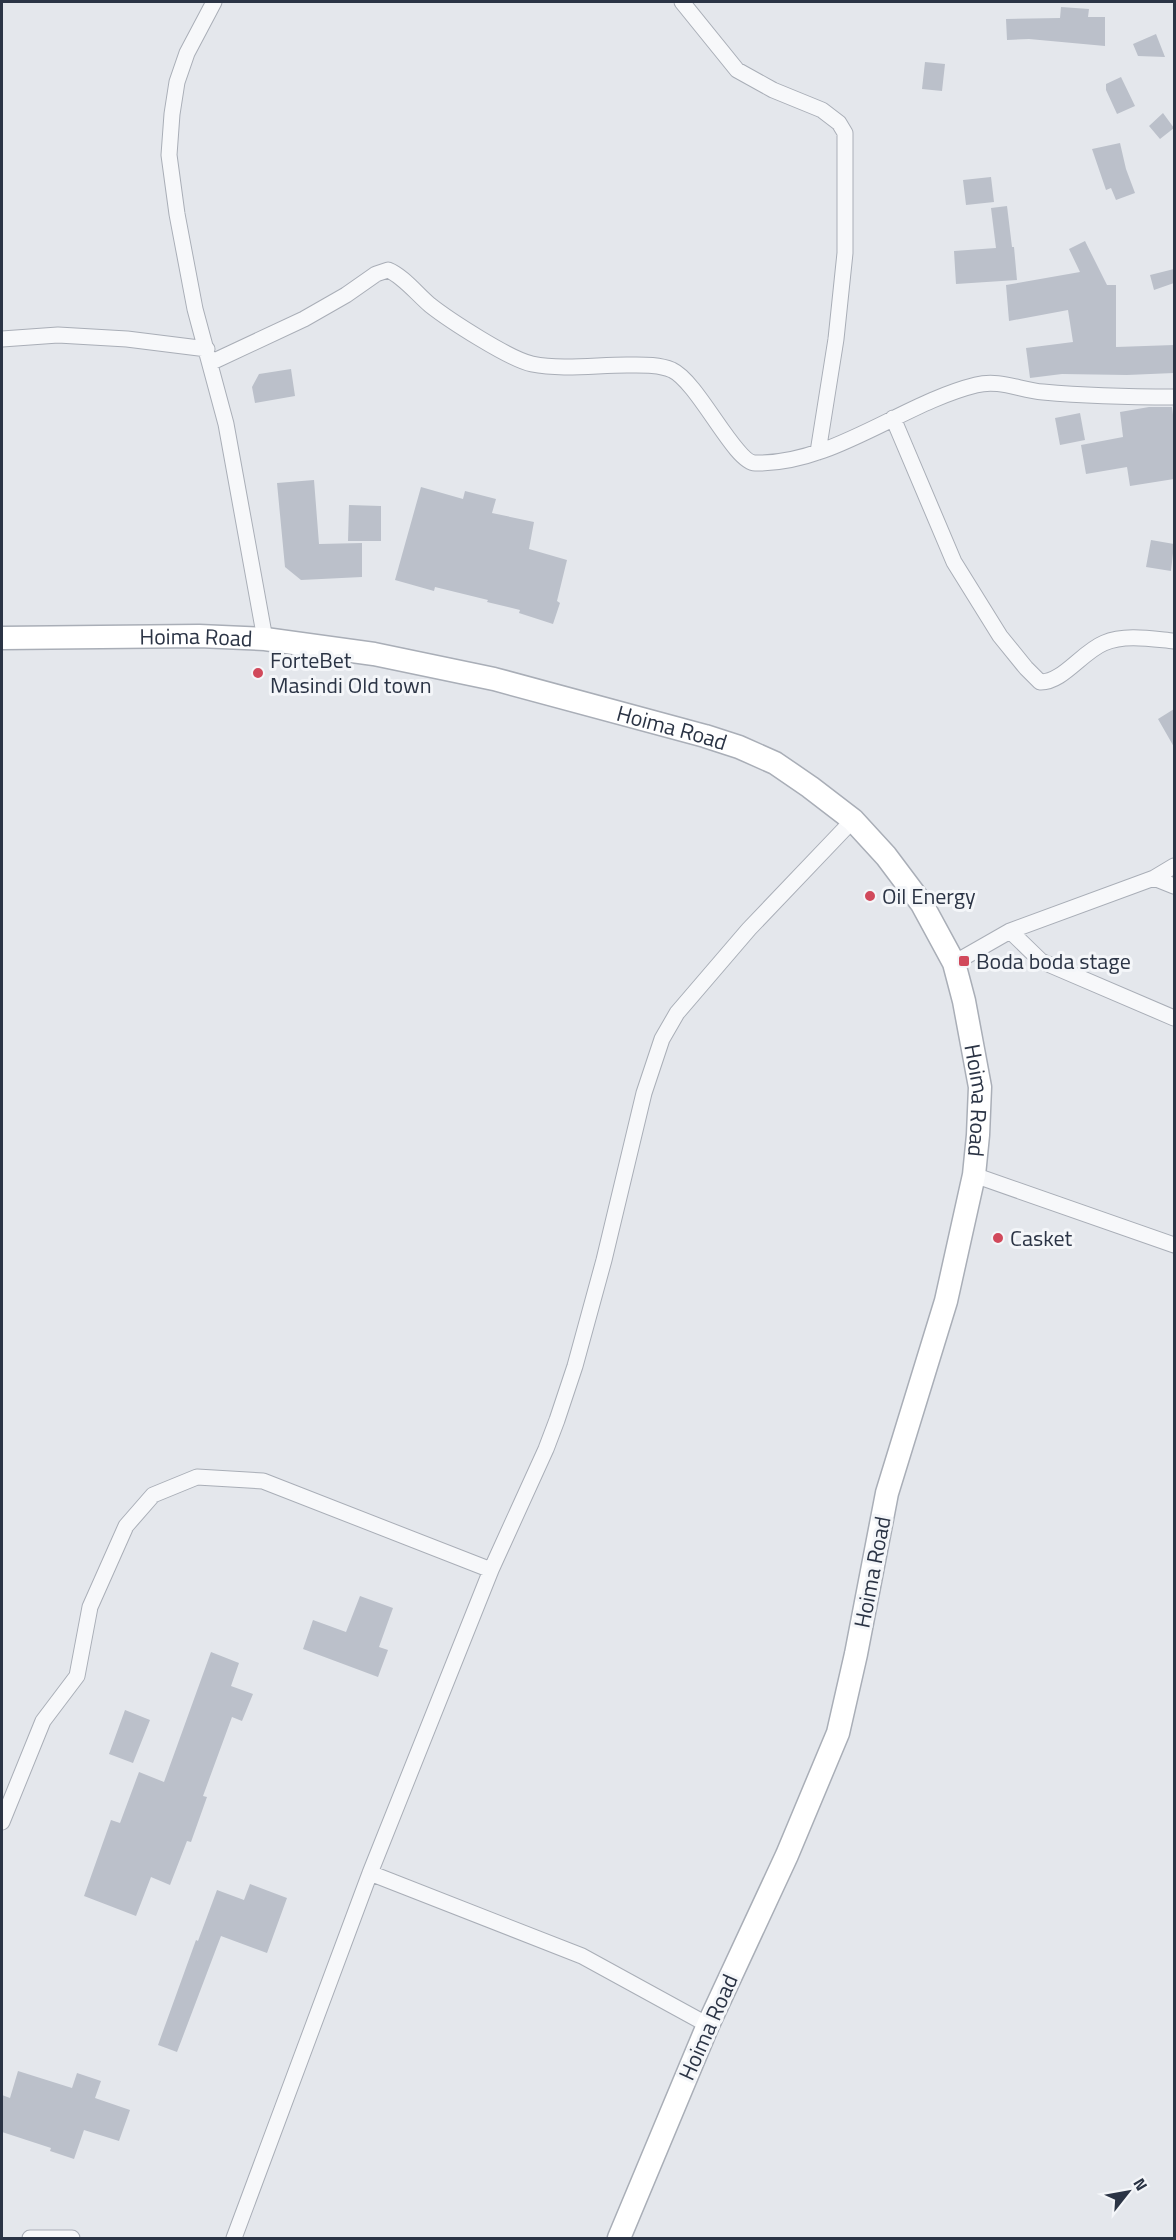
<svg xmlns="http://www.w3.org/2000/svg" width="1176" height="2240" viewBox="0 0 1176 2240" font-family="'Titillium Web',sans-serif">
<rect width="100%" height="100%" fill="#e4e7ec"/>
<path fill="#bbc0ca" d="M1061,7L1089,9L1088,17H1105V46L1029,39L1007,40L1006,19L1060,18Z
M1156,34L1165,57L1138,56L1133,44Z
M925,62L945,64L942,91L922,89Z
M1121,77L1135,106L1117,114L1106,90V84Z
M1163,113L1174,128L1160,139L1149,126Z
M1120,143L1126,169L1135,193L1116,200L1111,188L1106,190L1092,149Z
M991,177L994,202L966,205L963,180Z
M1007,206L1012,247H1014L1017,280L956,284L954,251L996,248L991,208Z
M1085,241L1107,285H1116V347L1174,345V373L1127,375L1062,374L1030,378L1026,348L1073,342L1068,310L1009,321L1006,285L1080,272L1069,249Z
M1174,269V283L1154,290L1150,275Z
M291,369L295,396L255,403L252,387L259,374Z
M1149,407H1172L1174,423V479L1130,486L1127,467L1086,474L1081,445L1123,437L1120,412Z
M1080,413L1085,440L1060,445L1055,418Z
M314,480L319,544L362,543V577L301,580L285,567L277,483Z
M421,487L463,499L465,491L496,499L492,513L534,522L529,549L567,560L557,601L560,603L553,624L519,613L520,610L487,602L488,600L435,587L434,591L395,580Z
M349,505L381,506V541H348Z
M1151,540L1174,544L1171,571L1146,567Z
M1174,709V747L1158,719Z
M360,1596L393,1608L379,1647L388,1650L378,1677L303,1649L313,1620L346,1632Z
M211,1652L239,1663L231,1686L253,1694L242,1721L232,1717L203,1796L207,1797L191,1842L187,1841L170,1885L151,1877L136,1916L84,1896L111,1820L120,1823L139,1772L164,1782Z
M125,1710L150,1720L133,1763L109,1754Z
M250,1884L287,1898L267,1953L221,1936L177,2052L158,2045L196,1940L198,1941L217,1890L244,1900Z
M18,2071L72,2088L77,2073L101,2081L95,2098L130,2110L119,2141L84,2130L74,2159L50,2151L51,2148L2,2132V2095L10,2098Z"/>
<g fill="none" stroke-linecap="round" stroke-linejoin="round">
<g stroke="#a9aeb7" stroke-width="17">
<path id="street" d="M214,2L187,53L177,82L172,114L169,155L177,214L195,309L226,424L265,639
M682,2L737,70L773,90L822,110L839,123L845,133V253L836,339L818,452
M2,339L58,335L127,339L207,349
M210,363L304,319L346,295L376,274L388,270C403,276 417,294 430,305C449,320 509,359 532,364C562,370 596,365 627,365C641,365 658,364 672,370C698,382 735,463 755,463C832,465 903,403 976,385C999,379 1020,390 1043,392C1087,396 1131,397 1174,397
M893,418L954,562L1000,636L1026,668L1040,682C1062,683 1082,652 1104,643C1125,634 1152,639 1174,641
M1154,878L1174,886
M1010,931L1041,961L1174,1018
M954,963L1010,931L1154,878L1174,866
M974,1175L1174,1245
M2,1822L43,1721L77,1676L90,1607L126,1526L153,1495L197,1477L263,1481L491,1570
M370,1873L582,1956L708,2025
M30,2238H72
M234,2238L370,1873L491,1570L546,1449L557,1420L575,1366L604,1260L644,1093L662,1039L677,1013L749,929L853,820"/>
</g>
<g stroke="#a9aeb7" stroke-width="25">
<g id="secondary">
<path id="s1" d="M2,638L199,636L265,639L374,654L494,679L705,736L739,747L775,763L810,787L853,820L886,856L922,904L954,963L964,1001L980,1087L978,1135L974,1175L946,1301L887,1493L856,1654L838,1733L787,1855L708,2025L619,2238"/>
</g>
</g>
<use href="#street" stroke="#f7f8fa" stroke-width="15"/>
<use href="#secondary" stroke="#fff" stroke-width="22"/>
</g>
<g fill="#d1495b" stroke="#f4f6f9" stroke-width="2">
<circle cx="258" cy="673" r="6"/>
<circle cx="870" cy="896" r="6"/>
<rect x="958" y="955" width="12" height="12" rx="3"/>
<circle cx="998" cy="1238" r="6"/>
</g>
<g text-anchor="middle" stroke-width="6" stroke-linejoin="round" paint-order="stroke">
<g font-size="22" fill="#2b3445" stroke="#f4f6f9">
<text dy="8" stroke="none"><textPath href="#s1" startOffset="194">Hoima Road</textPath></text>
<text dy="8" stroke="none"><textPath href="#s1" startOffset="680">Hoima Road</textPath></text>
<text dy="8" stroke="none"><textPath href="#s1" startOffset="1202">Hoima Road</textPath></text>
<text transform="translate(872 1572) rotate(-79)" y="8">Hoima Road</text>
<text transform="translate(708 2027) rotate(-66)" y="8">Hoima Road</text>
</g>
<g font-size="22" fill="#2b3445" stroke="#f4f6f9" text-anchor="start">
<text x="270" y="668">ForteBet<tspan x="270" dy="25">Masindi Old town</tspan></text>
<text x="882" y="904">Oil Energy</text>
<text x="976" y="969">Boda boda stage</text>
<text x="1010" y="1246">Casket</text>
</g>
</g>
<rect width="1176" height="2240" fill="none" stroke="#2b3445" stroke-width="6"/>
<g transform="translate(1128 2192) rotate(59)" stroke="#f4f6f9" stroke-width="4.5" paint-order="stroke">
<path d="M0-4.5L10 22L0 15L-10 22Z" fill="#2b3445"/>
<text y="-9" font-size="16" font-weight="bold" text-anchor="middle" fill="#2b3445">N</text>
</g>
</svg>
